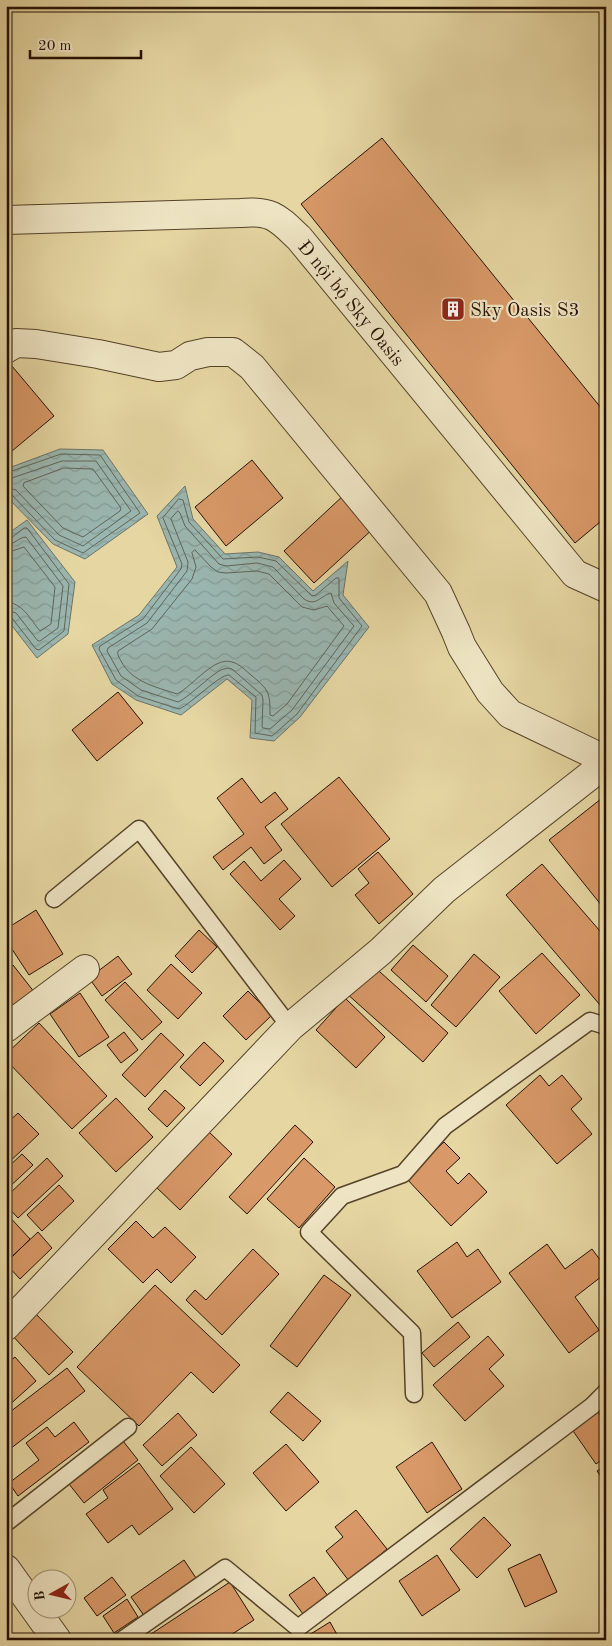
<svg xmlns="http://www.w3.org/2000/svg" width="612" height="1646" viewBox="0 0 612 1646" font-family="'Old Standard TT',serif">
<defs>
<pattern id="water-waves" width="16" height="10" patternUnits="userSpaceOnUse" patternTransform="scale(1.25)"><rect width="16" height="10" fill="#9ab6b0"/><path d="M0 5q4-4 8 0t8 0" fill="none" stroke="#859b96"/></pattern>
</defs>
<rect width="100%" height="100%" fill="#e5d6a2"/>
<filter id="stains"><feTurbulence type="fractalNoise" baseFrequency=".004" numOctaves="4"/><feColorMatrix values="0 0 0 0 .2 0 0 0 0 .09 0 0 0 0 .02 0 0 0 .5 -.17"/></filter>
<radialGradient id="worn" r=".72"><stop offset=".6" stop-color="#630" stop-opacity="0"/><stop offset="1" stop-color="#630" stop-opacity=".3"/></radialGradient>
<path fill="url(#water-waves)" stroke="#6b746a" d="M60,449L103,450L148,514L85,559L53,544L6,496V469Z
M185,486L193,519L225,554L258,552L279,557L313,591L348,561L343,595L369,627L300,717L274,741L250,738L252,700L227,679L181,715L136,700L112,684L92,645L139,615L177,567L157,516Z
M27,520L75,582L68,634L37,658L6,618V535Z"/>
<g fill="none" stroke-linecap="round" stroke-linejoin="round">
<path stroke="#606458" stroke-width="1" d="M64,468L93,469L121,508L120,511L83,537L63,528L23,486L24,483Z
M6,473L61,454L100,455L140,513L83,553L55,540L12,495L6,493
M6,480L62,461H96L131,511L83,546L59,535L16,490L6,487
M179,499L183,500L189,522L223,559L258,557L276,561L312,596L316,595L336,578H339V598L362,626L297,714L272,736L255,733L256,697L229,675C220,674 191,704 179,709L138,696L116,680L99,649L100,646L143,619L181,569L182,564L163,518Z
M178,511L180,513L185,526L219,564L226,566L257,563L273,567L304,599C316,607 320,596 331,593L334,603L354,626L292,710L270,729L263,728L262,727L263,700L262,695L232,669C228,668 227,668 224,669C214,671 191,696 178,702L141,690L121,676L107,651L108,648L147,623L187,571L188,562L171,519Z
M6,539L11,538L24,528H27L69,584L64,631L39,650L36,649L12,618L6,616
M6,545C14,545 19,537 26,537L63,586L58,628L40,641H38L16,613L6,610
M195,550L211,567L218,572L226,573L257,571L269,574L302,607L314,610L327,606L344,626L287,704L273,716L270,715C270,692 269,690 251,675C246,671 240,664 232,662C214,656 193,686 177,694C156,687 132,682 121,661C119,657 117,655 118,651L152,629L192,579L196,567L192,553Z
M6,553L24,547L55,587L51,624L40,631C30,619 23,603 6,602"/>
</g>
<path fill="#d89867" stroke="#251100" d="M382,138L606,414V517L575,543L301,204Z
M6,359L54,416L6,456Z
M252,460L283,498L226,546L195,507Z
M345,494L375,527L314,583L284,551Z
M118,692L143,723L97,761L72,730Z
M339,777L390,839L332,887L281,824Z
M242,778L261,803L275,792L288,809L265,827L282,850L264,864L251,847L223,870L213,857L244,834L217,798Z
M606,795V911L549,840Z
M378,852L413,894L379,924L355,895L369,883L358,869Z
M284,860L301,879L279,899L295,916L280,930L230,874L244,861L261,881Z
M542,864L606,938V1012L506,895Z
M36,910L63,954L29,975L6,940V929Z
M199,930L217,947L192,973L175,956Z
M413,945L448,976L426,1002L391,970Z
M542,953L580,995L536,1034L499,991Z
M474,954L500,977L456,1027L431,1005Z
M118,956L132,974L102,996L89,978Z
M370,963L448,1033L423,1062L345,992Z
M171,964L202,993L178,1019L147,990Z
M13,965L35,993L6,1016V970Z
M125,982L162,1022L142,1040L105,1000Z
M248,991L272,1015L246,1040L223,1016Z
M80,993L109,1037L79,1057L50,1014Z
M345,998L385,1037L356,1068L316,1030Z
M39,1023L107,1096L72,1129L6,1060V1054Z
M124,1032L138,1050L121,1063L107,1045Z
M161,1033L184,1055L145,1097L122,1075Z
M204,1042L224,1061L200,1086L180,1067Z
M540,1075L549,1086L562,1075L582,1099L571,1109L592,1134L557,1164L506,1105Z
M165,1090L185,1108L167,1127L148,1109Z
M116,1098L153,1137L116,1172L79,1133Z
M18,1113L39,1134L6,1165V1124Z
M295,1125L313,1142L247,1214L229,1197Z
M207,1130L232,1154L180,1210L155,1186Z
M444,1142L460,1158L446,1171L458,1184L469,1173L487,1192L451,1226L406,1178Z
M22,1154L33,1165L6,1190V1169Z
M47,1158L63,1176L18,1218L6,1205V1197Z
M304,1158L335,1187L299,1228L267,1199Z
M59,1185L74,1201L42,1231L27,1215Z
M6,1213L30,1239L7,1262L6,1261Z
M136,1221L153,1238L165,1227L196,1257L171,1283L157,1269L143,1283L108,1249Z
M38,1232L52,1248L20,1279L6,1264V1262Z
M457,1242L467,1257L478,1249L501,1282L452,1318L417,1271Z
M547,1244L565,1269L592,1249L606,1268V1273L575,1297L599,1330L569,1353L509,1273Z
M253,1249L279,1274L222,1335L186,1300L195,1290L206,1300Z
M324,1275L351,1295L297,1367L270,1346Z
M155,1285L240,1365L213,1393L191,1372L139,1426L77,1367Z
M33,1311L73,1352L49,1375L10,1333Z
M458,1322L470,1337L434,1367L422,1353Z
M488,1336L504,1355L489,1369L504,1386L465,1421L433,1385Z
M15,1357L36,1381L6,1408V1364Z
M67,1368L85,1391L10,1449L6,1444V1415Z
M288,1392L321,1421L303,1441L270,1412Z
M597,1410L606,1424V1457L596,1464L571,1428Z
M178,1413L197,1435L162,1466L143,1445Z
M74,1422L89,1442L18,1496L9,1483L39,1460L26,1443L47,1427L55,1437Z
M123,1441L138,1460L84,1503L69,1484Z
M432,1442L462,1489L427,1513L396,1467Z
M286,1444L319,1482L286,1511L253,1473Z
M191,1447L225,1484L194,1513L160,1476Z
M139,1463L173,1509L139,1535L132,1525L108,1543L86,1514L108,1498L103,1490Z
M606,1465V1484L597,1471Z
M356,1510L387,1549L349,1581L326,1551L343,1537L335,1527Z
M484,1517L511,1545L477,1578L450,1549Z
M540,1554L557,1592L525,1607L508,1569Z
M437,1555L460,1590L422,1616L399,1581Z
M184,1560L198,1581L145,1617L131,1597Z
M112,1577L126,1595L97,1616L84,1598Z
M314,1577L328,1596L303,1614L289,1595Z
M230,1582L254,1620L223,1640H142Z
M127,1599L138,1617L114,1633L103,1616Z
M330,1622L340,1640H301Z"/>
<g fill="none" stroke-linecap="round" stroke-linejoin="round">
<g stroke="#554228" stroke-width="19">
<path id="lane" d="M54,899L139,829L290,1027
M414,1394L412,1333L309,1232L342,1196L403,1174L445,1126L590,1021L606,1026
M6,1523L128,1427
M122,1640L225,1568L298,1628L592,1406L606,1392"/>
</g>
<g stroke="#554228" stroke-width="30">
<g id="street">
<path id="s1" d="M6,220L241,213C272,210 278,218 299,238L575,574L606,588"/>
<path d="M6,349L16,343L36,344L98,354L159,367L176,365L190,356L208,352H233L252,367L438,593L456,632L462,647L490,692L510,714L606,760"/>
<path d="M6,1028L85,969"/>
<path d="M6,1326L290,1027L381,951L444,890L606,763"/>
<path d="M6,1569L57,1640"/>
</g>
</g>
<use href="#lane" stroke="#eee4c3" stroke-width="16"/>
<use href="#street" stroke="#eee4c3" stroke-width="28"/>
</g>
<defs>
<g id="building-square" transform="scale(1.25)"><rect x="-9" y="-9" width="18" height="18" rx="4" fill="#8f2418" stroke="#eee4c3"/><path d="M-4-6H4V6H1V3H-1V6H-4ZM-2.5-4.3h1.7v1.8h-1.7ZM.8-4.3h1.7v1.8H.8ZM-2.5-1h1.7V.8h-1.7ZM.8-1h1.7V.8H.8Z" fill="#fff"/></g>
</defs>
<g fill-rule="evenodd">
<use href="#building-square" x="453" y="309"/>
</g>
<g text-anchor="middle" stroke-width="4.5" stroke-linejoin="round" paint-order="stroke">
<g font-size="19" fill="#251100" stroke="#eee4c3">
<text dy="7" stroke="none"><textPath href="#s1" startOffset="385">Đ nội bộ Sky Oasis</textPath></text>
</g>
<g font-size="19" fill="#251100" stroke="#eee4c3" text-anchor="start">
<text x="470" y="316">Sky Oasis S3</text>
</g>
</g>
<rect width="612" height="1646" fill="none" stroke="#e5d6a2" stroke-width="25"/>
<rect x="8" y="8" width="597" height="1631" fill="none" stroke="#251100" stroke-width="2.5"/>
<rect x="12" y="12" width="587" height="1621" fill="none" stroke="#251100"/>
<g transform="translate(52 1594) rotate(262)"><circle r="24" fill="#eee4c3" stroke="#9e9075"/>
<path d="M0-4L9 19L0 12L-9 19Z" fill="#8f2418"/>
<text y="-8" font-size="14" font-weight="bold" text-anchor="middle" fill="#251100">B</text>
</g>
<path d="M30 50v8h111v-8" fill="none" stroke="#251100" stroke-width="2.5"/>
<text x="38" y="50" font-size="15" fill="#251100" stroke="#eee4c3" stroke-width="4" paint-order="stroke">20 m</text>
<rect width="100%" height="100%" filter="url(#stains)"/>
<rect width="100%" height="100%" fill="url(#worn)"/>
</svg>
